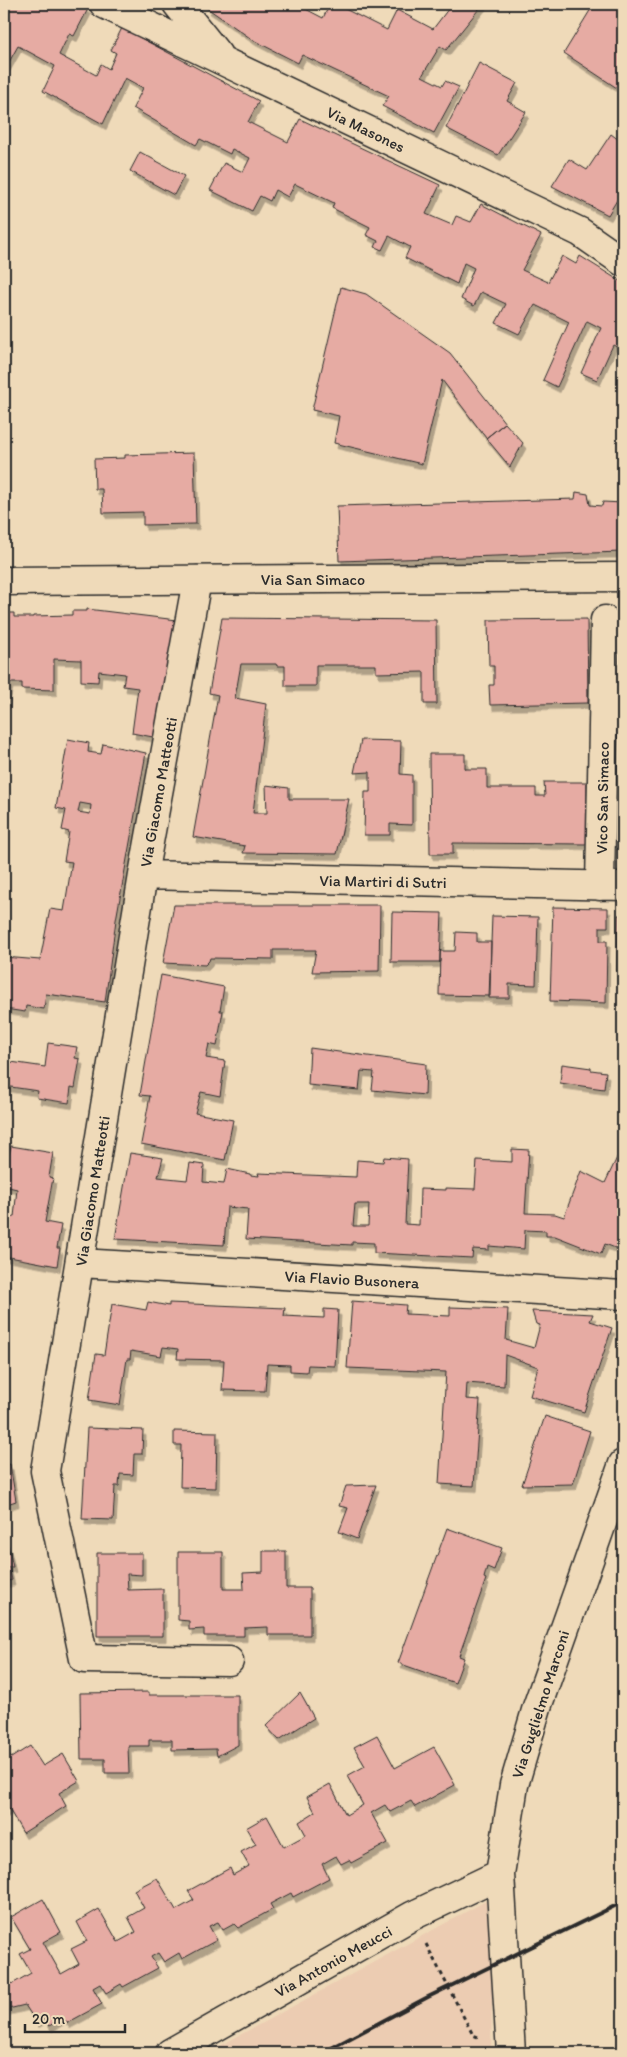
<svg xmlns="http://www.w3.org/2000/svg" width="627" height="2057" viewBox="0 0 627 2057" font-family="Itim,sans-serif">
<defs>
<filter id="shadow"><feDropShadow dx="3" dy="5.5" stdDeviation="0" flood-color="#0004"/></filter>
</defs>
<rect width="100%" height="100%" fill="#efdab9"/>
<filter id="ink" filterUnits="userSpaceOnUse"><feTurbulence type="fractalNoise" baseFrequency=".02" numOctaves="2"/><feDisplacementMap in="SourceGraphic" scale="10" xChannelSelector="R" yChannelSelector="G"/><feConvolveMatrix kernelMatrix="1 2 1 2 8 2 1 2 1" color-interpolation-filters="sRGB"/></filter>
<g filter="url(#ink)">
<path fill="#ecccb2" d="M486,1901L492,1990L491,2053H207Z"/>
<path fill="#e6aba3" stroke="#2b2b2b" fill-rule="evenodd" filter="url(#shadow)" d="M4,4H79L88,9L74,36L69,34L59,55L96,75L101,64L109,69L116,53L111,50L122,28L259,101L248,122L288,142L300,119L440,185L426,214L452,225L456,216L471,222L481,204L541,235L522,270L548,282L562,256L576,264L580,256L623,283V350L613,345L597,380L581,373L601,328L587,321L557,387L543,380L569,322L535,305L519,334L496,323L506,304L481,292L474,306L461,299L474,268L464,263L457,284L405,258L410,247L389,236L382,250L375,247L378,241L366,235L370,227L332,208L334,203L295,184L288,197L275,190L270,201L260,196L252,211L210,190L224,163L243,172L250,158L232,149L230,154L200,139L196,145L133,108L143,88L125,78L103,124L43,91L55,66L18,46L4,71Z
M210,4H296L323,18L330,4H335L387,30L397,10L433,29L452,4H483L446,50L440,46L422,76L442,86L445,81L459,87L434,133L382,106L389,96L302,55L298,63L253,40L207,8Z
M594,4H616L623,9V92L564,53Z
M479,63L517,83L507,101L526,112L498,155L446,128Z
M611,134L623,143V190L608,215L552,186L569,159L587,170Z
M140,152L184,176L174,195L130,171Z
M341,287L366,294L450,353L505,423L486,438L442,380L422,464L334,443L339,416L312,410Z
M505,423L523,443L510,467L486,438Z
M194,453L196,524L143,525V512L103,513L102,489H95L94,459L125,458V455Z
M576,492L588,494L590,505L602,506L603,502L623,503V552L339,561L337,506L575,499Z
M87,609L177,620L158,738L132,733L138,688L123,686L125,674L99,671L98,682L81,681V660L54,659V690L22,689V683H10L4,708V613H14V617H33V616L72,615V611H87Z
M222,618L436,620L437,704H424V672L376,673V665H316V686H285V666H277L276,664H241L235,698L266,704L253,813H267L266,785L289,788V799H349L337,854L243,853L245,846L193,837L218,695L209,693Z
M587,619L588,703L490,705L489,685H494V666H489L488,620Z
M68,739L89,743L88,752L101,754L103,744L146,753L116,920L105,1002L46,994L44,1009L26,1006L25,1012L5,1009L4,1017V957L40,960L50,909L64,911L72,862L64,861L69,832L62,830L66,810L56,808ZM80,803L91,805L90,814L78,812Z
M361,740L401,741L400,774L412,775V825L390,824V835H364L365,792H370V772L354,773Z
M429,754H465V769H487V788H536V796H545L544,782H587V844L453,843V854H430Z
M174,905H380L379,971L312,972L316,950H273V959L210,958L209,961L205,965L163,963Z
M553,907L608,908V927H600V941H607L606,1003L550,1001Z
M392,912L442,913L440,962H391Z
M618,915H623V972L617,971Z
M492,916L538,917L536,985L509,984V998H489Z
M456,932L477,933V942H491L490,996L439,995L440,951H455Z
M161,975L224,987L220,1011H223L217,1046L209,1044L206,1058L225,1061L220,1096L201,1092L195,1113L233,1120L225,1160L141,1144L150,1096L140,1095Z
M48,1043L77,1047L75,1058L80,1059L75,1088L71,1087L69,1103L37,1098L38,1091L4,1086V1061L45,1067Z
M310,1048L426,1064L425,1095L372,1090L374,1072L361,1071L359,1090L308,1085Z
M562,1064L591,1068V1070L606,1072L604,1089L560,1083Z
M623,1145V1251L605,1244L601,1254L555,1236H546V1231L525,1230L524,1249L489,1246V1250L473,1249L472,1258L374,1253V1243L352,1242V1245L246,1239L248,1209L227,1207L224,1245L115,1239L130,1153L163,1158L158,1177L187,1180L190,1163L204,1165L203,1182L224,1184L227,1169L250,1174V1175L259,1176L258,1173L356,1177L357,1160L383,1162L384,1157L408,1159L405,1224L419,1225L420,1189L446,1190V1188L475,1189L477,1160L512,1162V1149L529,1150L525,1213L555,1214L564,1217L581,1171L605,1183ZM355,1204H369L368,1226H353Z
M11,1146L53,1153L49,1177L53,1178L45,1222L61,1225L57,1248H60L57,1266L4,1256V1215L14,1217L17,1189L4,1186V1153L9,1154Z
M352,1301L406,1305L405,1314L450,1316V1307L508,1309L506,1340L534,1348L540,1325L536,1324L532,1311L593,1314L590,1321L612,1328L584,1412L530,1396L538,1367L505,1355L504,1386L467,1383L466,1399L480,1400L474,1486L439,1484L446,1372L347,1368Z
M148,1302L169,1306V1303L285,1308L284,1316L324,1318V1309L338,1310L335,1366L308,1365L307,1372L290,1371V1365L267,1364L265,1391L222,1390L224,1360L177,1359L178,1349L163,1347L161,1356L131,1351L130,1359H127L120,1405L89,1400L96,1354L104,1355L112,1304L146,1310Z
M545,1416L590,1431L573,1484L522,1485Z
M87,1428L143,1430L142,1454H134L133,1475L120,1474L119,1486H115L113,1520L82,1519Z
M174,1431L217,1432L216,1488L180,1487L181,1445H174Z
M10,1464L16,1501L4,1505V1466Z
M376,1485L357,1539L339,1532L348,1508L339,1506L346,1486Z
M447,1528L502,1548L494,1570L487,1567L484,1578L486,1579L459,1656L464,1658L455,1683L398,1663Z
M4,1545H8L13,1567H9L12,1580L4,1582Z
M263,1551H286V1588H310V1635H268V1627L244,1628V1636H204V1629L189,1630V1621L178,1620V1552H223V1589H244L243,1573L263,1572Z
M97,1553H142V1575L127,1574L128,1590L163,1589V1636H97Z
M149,1692V1695H238V1745L217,1756L216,1749L172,1750V1740H149V1746H128L129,1773H105V1759H81L80,1693Z
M300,1693L314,1718L279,1740L266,1726Z
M377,1735L395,1768L434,1747L455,1785L415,1807L411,1801L390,1812L385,1805L371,1813L388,1843L351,1863L349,1860L341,1864L336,1856L322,1864L329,1878L293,1897L291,1893L270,1904L273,1909L238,1928L234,1924L223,1930L218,1922L209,1926L217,1940L182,1959L179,1953L164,1962L158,1953L151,1957L158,1968L123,1987L121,1984L106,1993L100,1984L93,1988L102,2004L67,2023L63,2018L49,2026L43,2018L36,2022L25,2005L4,2010V1982L9,1979L12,1984L31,1973L20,1954L30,1949L11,1917L43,1899L61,1932L43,1942L61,1974L79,1964L71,1949L87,1941L77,1922L99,1909L118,1942L136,1932L128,1917L144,1908L134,1890L157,1878L176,1910L194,1900L188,1891L230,1868L233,1875L249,1866L241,1852L256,1844L246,1828L267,1816L284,1847L306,1835L299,1822L315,1812L307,1797L330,1784L346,1815L363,1805L347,1776L365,1766L354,1747Z
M30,1746L43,1766L63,1754L79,1781L59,1793L66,1806L23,1833L9,1809L4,1812V1753L7,1751L11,1758Z"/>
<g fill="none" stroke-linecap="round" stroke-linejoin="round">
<g stroke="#2b2b2b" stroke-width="31">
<path id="street" d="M104,4L580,232L623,262
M177,4L218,55
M197,580L143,875L45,1471L84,1659L229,1661
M143,875L623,886
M600,886L605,620
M80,1263L623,1295"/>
</g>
<g stroke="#2b2b2b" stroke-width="31">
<path id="secondary" d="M4,581L623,577
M170,2053L412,1916L500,1874
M511,2053L500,1874L514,1785L537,1707L623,1464"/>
</g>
<path stroke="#2b2b2b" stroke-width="3" stroke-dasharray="4 4" stroke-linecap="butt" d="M426,1944L473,2035L478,2037"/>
<use href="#street" stroke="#efdab9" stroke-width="28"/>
<use href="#secondary" stroke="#efdab9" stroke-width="28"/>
<path stroke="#2b2b2b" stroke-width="4" d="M322,2053L428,1997L623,1902"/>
</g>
</g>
<g text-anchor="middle" stroke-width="4.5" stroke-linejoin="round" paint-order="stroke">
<g font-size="16" fill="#2b2b2b" stroke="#efdab9">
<text transform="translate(366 129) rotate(26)" y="6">Via Masones</text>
<text x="313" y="585">Via San Simaco</text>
<text transform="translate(158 792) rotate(-80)" y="6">Via Giacomo Matteotti</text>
<text transform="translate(602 798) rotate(-89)" y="6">Vico San Simaco</text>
<text transform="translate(383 881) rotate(1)" y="6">Via Martiri di Sutri</text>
<text transform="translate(92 1191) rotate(-81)" y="6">Via Giacomo Matteotti</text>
<text transform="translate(352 1279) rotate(3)" y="6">Via Flavio Busonera</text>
<text transform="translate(540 1704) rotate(-72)" y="6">Via Guglielmo Marconi</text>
<text transform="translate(333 1961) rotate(-29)" y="6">Via Antonio Meucci</text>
</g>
</g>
<rect width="627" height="2057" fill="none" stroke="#efdab9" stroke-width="20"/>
<rect x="10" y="10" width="607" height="2037" fill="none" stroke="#2b2b2b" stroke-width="2" filter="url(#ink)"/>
<path d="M25 2024v8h100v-8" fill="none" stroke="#2b2b2b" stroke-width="2.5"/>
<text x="32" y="2024" font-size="15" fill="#2b2b2b" stroke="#efdab9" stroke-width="4" paint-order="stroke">20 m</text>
</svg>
